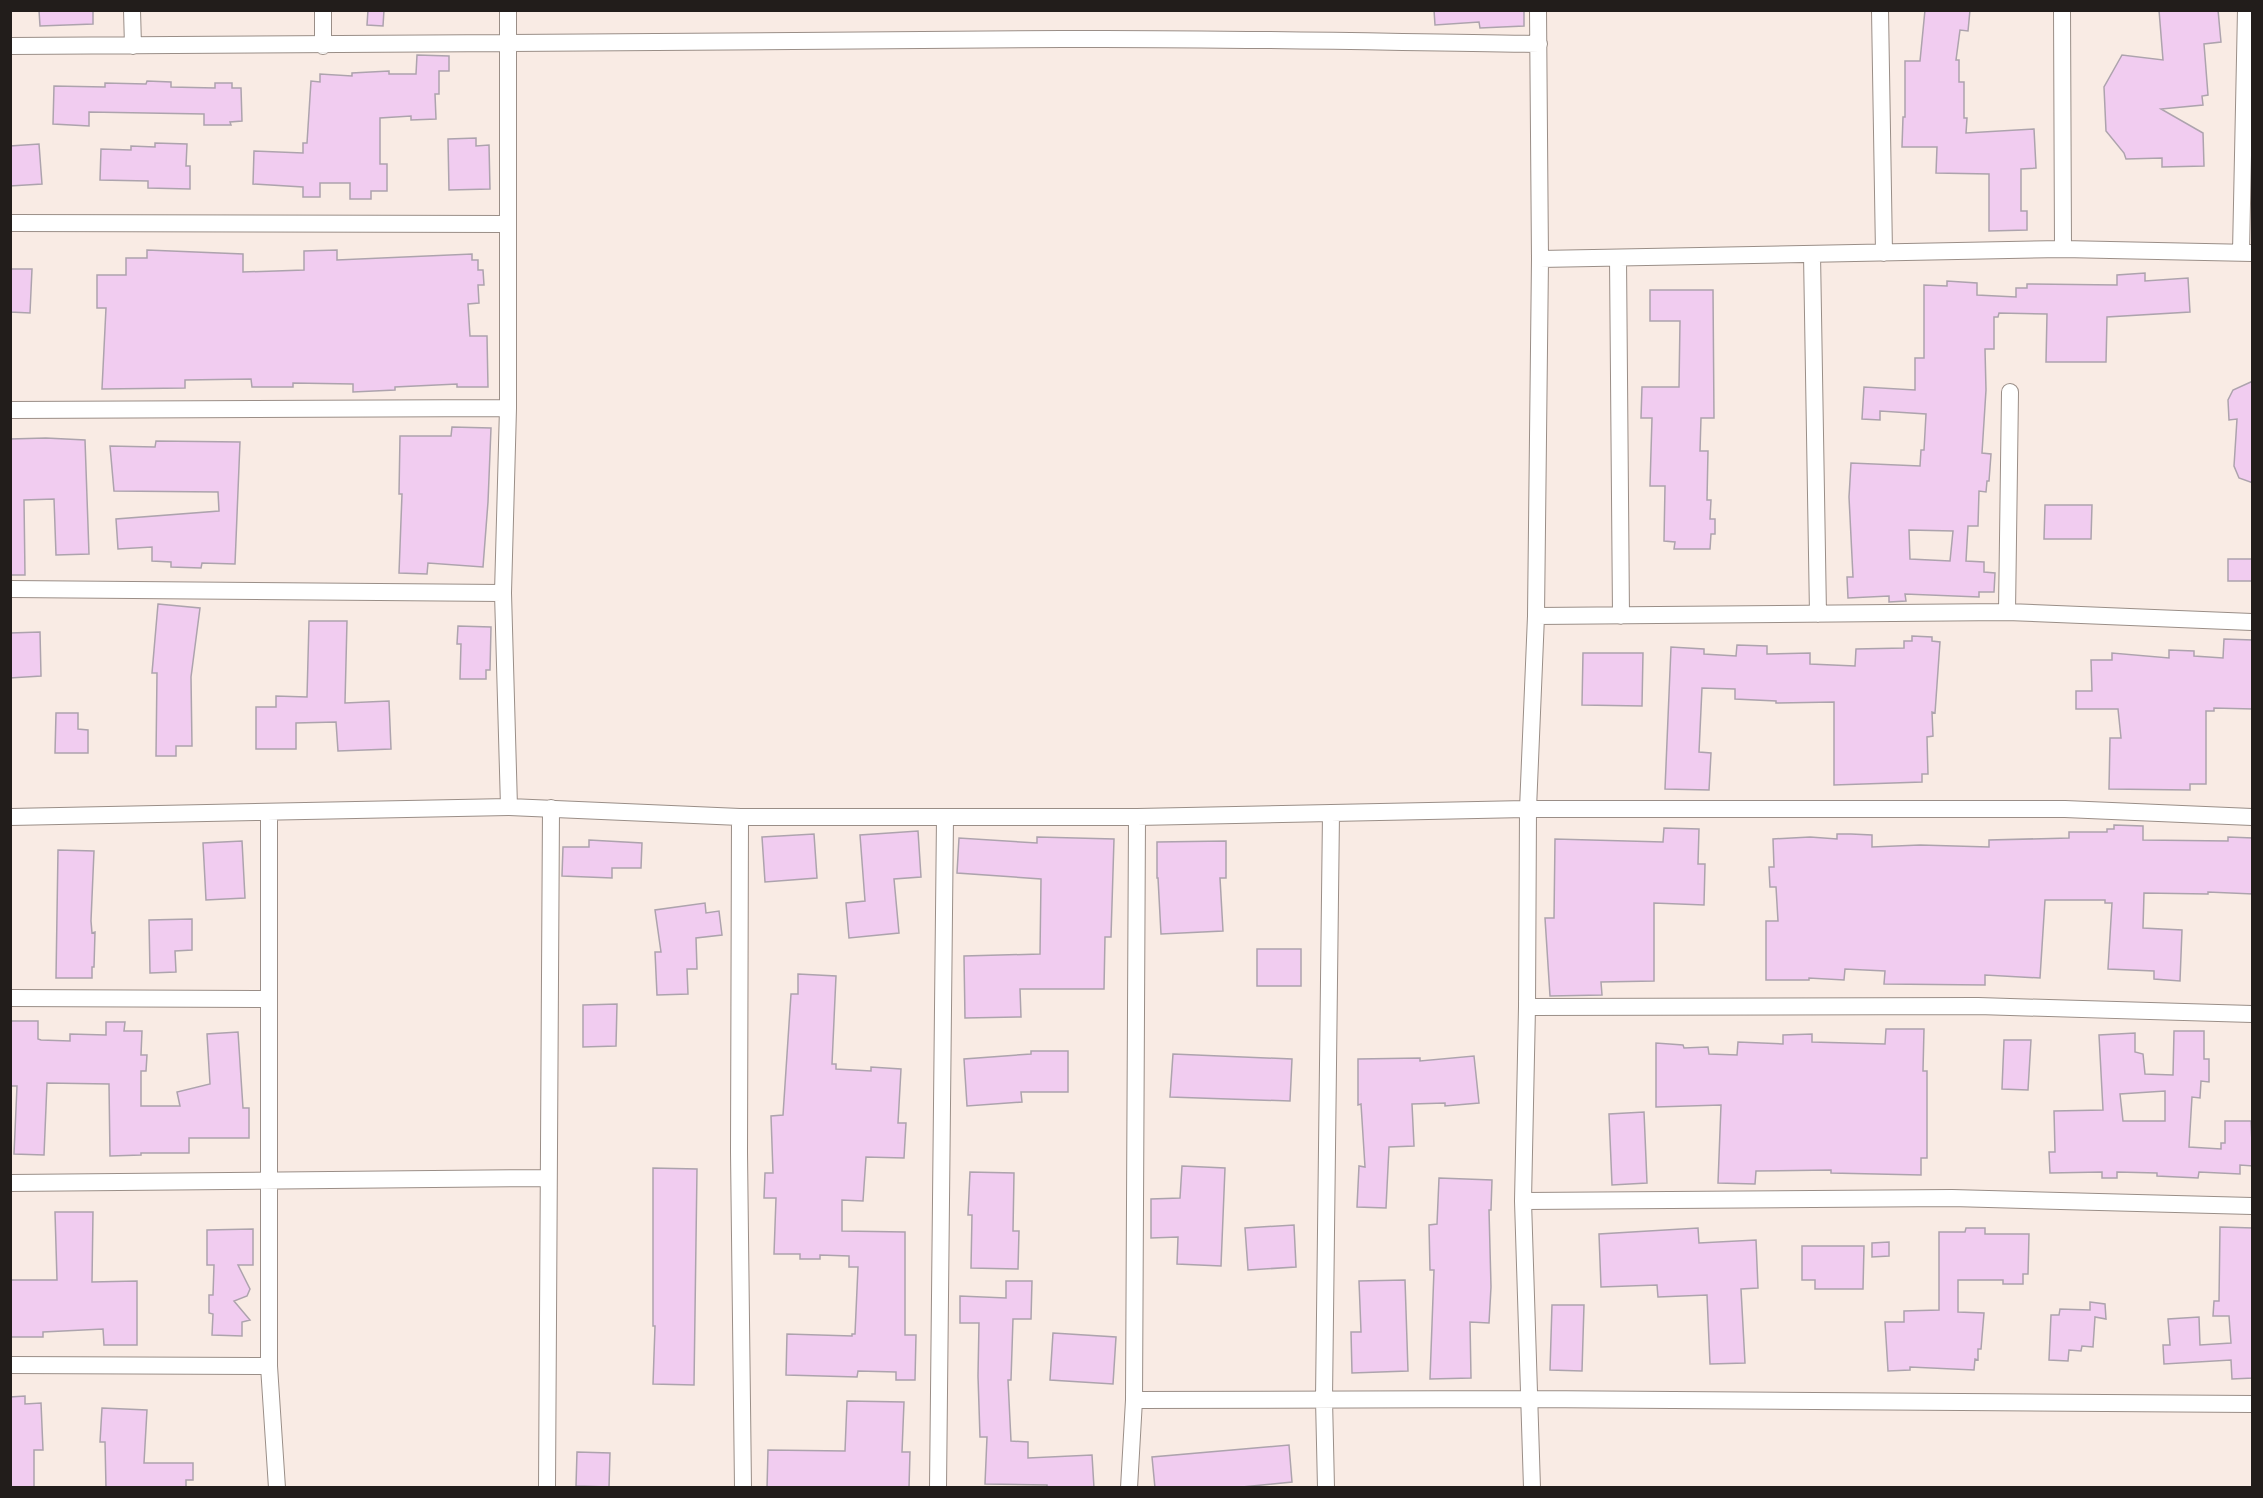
<svg xmlns="http://www.w3.org/2000/svg" width="2263" height="1498" viewBox="0 0 2263 1498" font-family="'PT Sans',sans-serif">
<rect width="100%" height="100%" fill="#f9ebe4"/>
<path fill="#f1ccf0" stroke="#ada3ad" stroke-width="1.5" fill-rule="evenodd" d="M39,10H93V24L40,26Z
M368,10H384L383,26L367,25Z
M1434,10H1524V26L1480,28L1479,22L1435,25Z
M1925,10H1970L1968,31L1960,30L1956,60H1959V82H1964V118H1967L1966,133L2034,129L2036,168L2021,169V211H2027V230L1989,231V174L1936,173L1937,147H1902L1903,117H1905V61H1920Z
M2159,10H2218L2221,42L2204,44L2208,95L2202,96L2203,105L2161,109L2203,133L2204,166L2162,167V158L2126,159L2124,153L2106,131L2104,87L2122,55L2163,60Z
M417,55L449,56V71H439V94H435L436,119L411,120V116L380,118V164H387V191H371V199H350V183H320V197H303V187L253,184L254,151L303,153V143H307L311,81L320,82V74L352,76V73L389,71V74H416Z
M147,81L171,82V87L215,88V83H232V88H241L242,121L230,122L231,125H204V114L89,112V126L53,124L54,86L105,87V83L146,84Z
M476,138V146L489,145L490,189L449,190L448,139Z
M155,143L187,144L186,166H190V189L148,188V181L100,180L101,149L131,150V146L155,147Z
M39,144L42,184L10,186V146Z
M147,250L243,254V272L304,270V251L337,250V260L472,254V260H478V270H483L484,285H478L479,303L468,304L470,336H487L488,387H457V384L395,387V390L353,392V384L293,383V387H252L251,379L185,380V388L102,389L106,308H97V275H126V258H147Z
M10,269H32L30,313L10,312Z
M2145,273V281L2188,278L2190,312L2107,317L2106,362H2046L2047,314L1999,313L1998,317H1994V349H1985L1986,390L1982,453L1991,454L1989,481H1987L1986,492L1979,491L1978,526H1968L1966,561L1984,562V572L1995,573L1994,592H1979V597L1905,594L1906,601L1889,602V596L1848,598L1847,577H1853L1849,497L1851,463L1920,466L1921,450H1924L1926,414L1880,411V420L1862,419L1864,387L1915,390V358H1924V285L1947,286V281L1977,283V295L2016,297V288H2027V284L2117,285V275ZM1909,530L1953,531L1950,561L1910,559Z
M1650,290H1713L1714,418H1701L1700,451H1708L1707,500H1711L1710,519H1715V534H1711L1710,549H1674L1675,542L1664,541L1665,486H1650L1652,418H1641L1642,387H1679L1680,321H1650Z
M2253,381V483L2239,478L2234,466L2237,419L2229,420L2228,400L2233,390Z
M452,427L491,428L488,502L483,567L428,563L427,574L399,573L402,494H399L400,436H451Z
M46,438L85,440L89,554L56,555L54,499L24,500L25,575H10V439Z
M156,441L240,442L235,564L202,563L201,568L171,567V562L152,561V547L118,549L116,519L219,511L218,492L114,491L110,446L155,447Z
M2045,505H2092L2091,539H2044Z
M2228,559H2253V581H2228Z
M158,604L200,608L191,677L192,746H176V756H156L157,673H152Z
M309,621H347L345,703L389,701L391,749L338,751L336,722L296,723V749H256V707H276V696L307,697Z
M458,626L491,627L490,670H486V679H460L461,644H457Z
M40,632L41,676L10,678V633Z
M1912,636L1932,637V641L1940,642L1935,713L1932,712L1933,736L1927,737L1928,774H1922V782L1834,785V702L1776,703V701L1735,699V689L1702,688L1699,752L1711,753L1709,790L1665,789L1671,647L1704,649V654L1736,656L1737,645L1767,646V654L1810,653V664L1855,666L1856,649L1904,648V641H1912Z
M2224,639L2253,640V709L2214,708V711H2206V784H2190V790L2109,789L2110,738H2121L2118,709H2076V691H2092L2091,660H2112V653L2169,658V650L2194,651V656L2223,658Z
M1583,653H1643L1642,706L1582,705Z
M56,713H78V729L88,730V753H55Z
M2114,825L2143,826V840L2228,841V837L2253,838V894L2208,892V894L2144,893L2143,928L2182,930L2180,981L2154,979V971L2108,969L2112,903H2105V900H2045L2040,978L1985,975V985L1884,984L1885,971L1845,969L1844,980L1809,978V980H1766V921H1778L1776,887H1770L1769,867H1774L1773,839L1810,837L1837,839V834H1851L1872,835V847L1920,845L1989,847V840L2069,838V832H2107V829H2114Z
M1664,828L1699,829L1698,864H1705L1704,905L1654,903V981L1601,982L1602,995L1550,996L1545,918H1554L1555,839L1663,842Z
M918,831L921,877L894,879L899,933L849,938L846,903L865,901L860,835Z
M814,834L817,878L765,882L762,837Z
M1037,837L1114,839L1111,937H1105L1104,989H1020L1021,1017L965,1018L964,956L1040,954L1041,879L957,873L959,838L1037,843Z
M589,840L642,843L641,868H612V878L562,876L563,847H589Z
M242,841L245,898L206,900L203,843Z
M1226,841V878H1220L1223,931L1161,934L1158,878H1157V842Z
M58,850L94,851L91,921L92,933L95,932L94,967H92V978H56Z
M705,903L706,913L719,911L722,935L696,938L697,969H687L688,994L657,995L655,952H661L655,910Z
M192,919V950L175,951L176,972L150,973L149,920Z
M1257,949H1301V986H1257Z
M798,974L836,976L832,1064H836V1069L871,1071V1067L901,1069L898,1123H906L904,1158L866,1157L863,1201L842,1200V1231L905,1232V1335H916L915,1380H896V1372L858,1371L857,1377L786,1375L787,1334L852,1336V1334H855L858,1267H849V1256L820,1255V1259H800V1254H774L776,1198H764L765,1173H773L771,1116L783,1115L791,994H798Z
M617,1004L616,1046L583,1047V1005Z
M10,1021H38V1039L41,1040L70,1041V1034L106,1035V1022H125L124,1031H142L141,1055H147L146,1071H141V1106H180L177,1092L210,1084L207,1034L238,1032L243,1108H249V1138H189V1153H141V1155L110,1156L109,1084L47,1083L44,1155L14,1154L17,1086H10Z
M1886,1029H1924L1923,1071H1927V1158H1921V1175L1831,1173V1170L1756,1171L1755,1184L1718,1183L1721,1105L1656,1107V1043L1683,1045L1684,1048L1708,1047L1709,1054L1737,1055L1738,1042L1783,1044V1035L1812,1034V1042L1885,1044Z
M2174,1031H2204V1059H2209V1082L2201,1081L2200,1098L2192,1097L2189,1147L2221,1149V1143H2225V1121H2251L2253,1166L2240,1165V1174L2199,1172L2198,1178L2157,1176V1173L2117,1172V1178H2102V1172L2050,1173L2049,1152H2055L2054,1111L2103,1110L2099,1035L2135,1033V1052L2143,1054L2145,1074L2173,1075ZM2165,1091V1121H2123L2120,1094Z
M2004,1040H2031L2028,1090L2002,1089Z
M1031,1051H1068V1092H1021L1022,1102L967,1106L964,1059L1031,1054Z
M1173,1054L1292,1059L1290,1101L1170,1097Z
M1474,1056L1479,1103L1445,1106V1103L1412,1104L1414,1146L1389,1147L1386,1208L1357,1207L1359,1166L1365,1167L1361,1104L1358,1105V1059L1420,1058V1061Z
M1644,1112L1647,1183L1612,1185L1609,1114Z
M1182,1166L1225,1168L1221,1266L1177,1264L1178,1237L1151,1238V1199L1180,1198Z
M653,1168L697,1169L694,1385L653,1384L655,1326H653Z
M970,1172L1014,1173L1013,1231H1019L1018,1269L971,1268L972,1215H968Z
M1439,1178L1492,1180L1491,1210H1489L1491,1287L1489,1323L1470,1322L1471,1378L1430,1379L1434,1270H1430L1429,1225L1437,1224Z
M55,1212H93L92,1282L137,1281V1345H104L103,1329L43,1332V1337H10V1280H57Z
M1294,1225L1296,1267L1248,1270L1245,1228Z
M2220,1227L2253,1228V1378L2232,1379L2231,1360L2164,1364L2163,1345H2170L2168,1319L2199,1317L2200,1345L2231,1343L2229,1316H2213L2214,1301H2219Z
M1698,1228L1699,1243L1756,1240L1758,1288L1741,1289L1745,1363L1710,1364L1707,1295L1658,1297L1657,1285L1601,1287L1599,1234Z
M1966,1228H1985V1234H2029L2028,1274H2023V1284H2003V1280H1958V1312L1984,1313L1981,1349H1978V1360L1975,1359L1974,1370L1910,1367V1370L1888,1371L1885,1322H1904V1311L1939,1310V1232H1965Z
M253,1229V1265H238L250,1289L247,1296L234,1301L250,1320L242,1322V1336L212,1335L213,1314L209,1313V1295H213L214,1265H207V1230Z
M1889,1242V1256L1872,1257V1243Z
M1802,1246H1864L1863,1289H1815V1280H1802Z
M1405,1280L1408,1371L1352,1373L1351,1332H1361L1359,1281Z
M1006,1281H1032L1031,1319H1013L1011,1380H1008L1011,1441L1028,1442V1458L1092,1455L1094,1488H1047V1485L985,1484L987,1437H980L978,1376L979,1323H960V1296L1006,1298Z
M2090,1302L2105,1304L2106,1319L2095,1317L2093,1347L2082,1346L2081,1351L2069,1350L2068,1361L2049,1360L2051,1315H2059L2060,1309L2090,1310Z
M1552,1305H1584L1582,1371L1550,1370Z
M1053,1333L1116,1337L1113,1384L1050,1380Z
M25,1396V1404L41,1403L43,1450H34V1488H10V1397Z
M847,1401L904,1402L902,1452H910L909,1488H767L768,1450L845,1451Z
M102,1408L147,1410L144,1463H193V1480H186V1488H106L105,1442H100Z
M1289,1445L1292,1482L1232,1488H1155L1152,1457Z
M577,1452L610,1453L609,1487L576,1486Z"/>
<g fill="none" stroke-linecap="round" stroke-linejoin="round">
<g stroke="#9a8e87" stroke-width="18">
<path id="minor" d="M132,10L133,46
M323,10V46
M508,10V408L503,593L509,807
M1880,10L1884,253
M2062,10L2063,249
M10,46C361,46 712,40 1063,39C1221,38 1380,42 1539,44
M10,223L508,224
M2241,252L2246,10
M1812,254L1818,614
M1618,258L1621,616
M1540,259L2063,249L2252,253
M10,410L508,408
M10,589L503,593
M2007,612L2010,392
M1536,616L2007,612L2252,622
M269,812V1366L277,1488
M10,817L509,807L740,817H1137L1528,809H2065L2252,817
M740,817L739,1152L743,1488
M10,998L269,999
M1527,1007L1978,1006L2252,1014
M10,1183L548,1178
M1523,1201L1952,1198L2252,1206
M10,1365L269,1366
M1134,1400L1530,1399L2252,1404
M547,1488L551,808
M938,1488L945,817
M1129,1488L1134,1400L1137,817
M1326,1488L1324,1399L1331,813
M1532,1488L1523,1201L1527,1007L1528,809L1536,616L1540,259L1538,10"/>
</g>
<use href="#minor" stroke="#fff" stroke-width="16"/>
</g>
<rect width="2263" height="1498" fill="none" stroke="#221d1b" stroke-width="24"/>
</svg>
